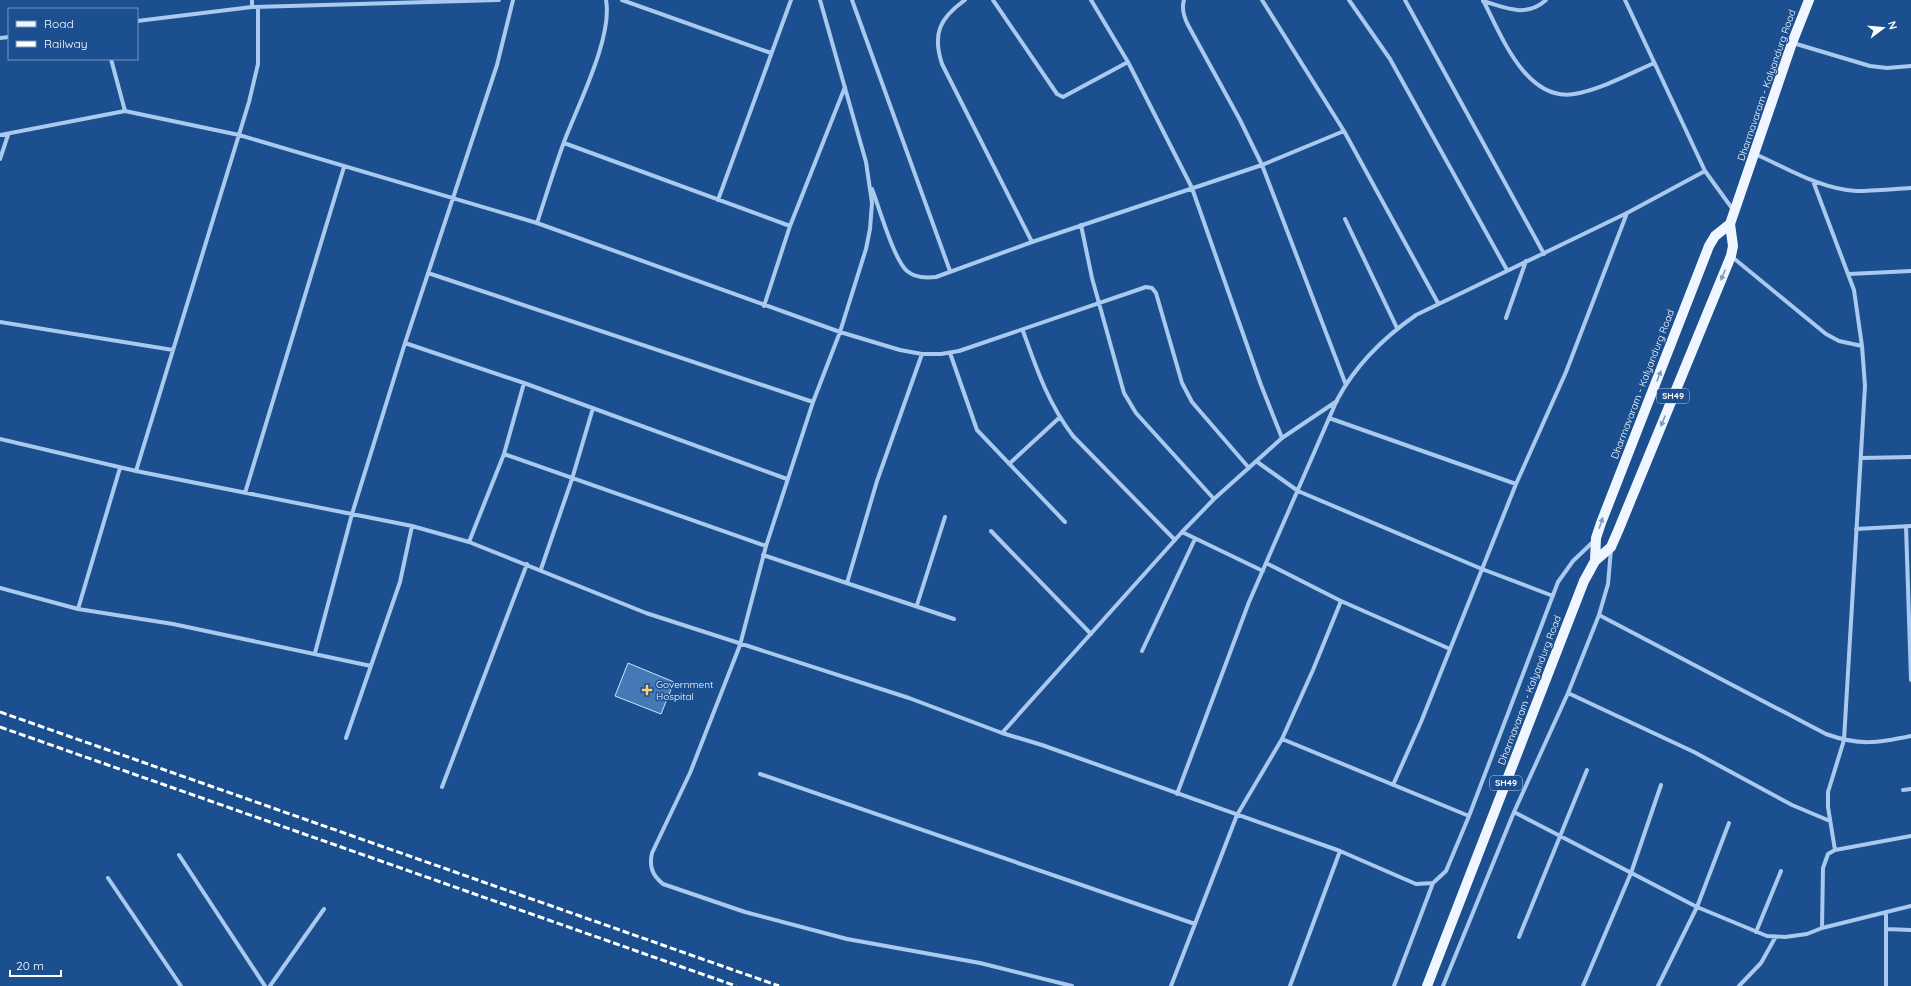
<svg xmlns="http://www.w3.org/2000/svg" width="1911" height="986" viewBox="0 0 1911 986" font-family="Quicksand,sans-serif">
<rect width="100%" height="100%" fill="#1b4f8f"/>
<path fill="#4478b7" stroke="#cfe3fa" d="M628,663L674,682L661,714L615,696Z"/>
<g fill="none" stroke-linecap="round" stroke-linejoin="round">
<path stroke="#a9c9ee" stroke-width="4" d="M622,0L771,53
M820,0L866,162L872,203L870,229L866,249L840,332L813,402L766,546L740,645L690,773L652,853C649,866 652,875 663,884L745,912L847,939L980,963L1072,986
M852,0L950,271
M965,0C940,18 932,33 942,64L1032,242
M993,0L1057,94L1063,97L1128,62
M1091,0L1128,62L1192,188L1261,385L1282,438
M1184,0C1181,9 1184,17 1188,25L1240,120L1262,165L1346,385
M1262,0L1344,131L1438,303
M1349,0L1390,59L1507,270
M1405,0L1544,254
M1483,0C1501,35 1526,102 1574,94C1602,89 1629,74 1654,63
M1625,0L1705,171L1734,211
M1483,1C1506,8 1526,18 1546,0
M252,7V0
M137,21L252,7L499,0
M0,38L9,37
M1793,43L1870,66L1887,68L1911,66
M111,59L125,111
M0,135L125,111L239,135L537,223L840,332L900,350L922,354H941L959,351L1146,287L1152,288L1156,293L1182,383L1192,402L1249,468
M564,143L790,226
M1755,154C1787,168 1820,189 1856,191C1874,191 1893,189 1911,188
M0,159L8,135
M1813,181L1854,290L1862,346L1865,386L1844,740L1828,792V807L1835,850
M872,189C879,207 894,260 907,271C916,278 926,278 936,277L1032,242L1262,165L1344,131
M718,200L791,0
M1345,219L1397,328
M537,223C546,196 554,169 564,142C578,105 613,37 606,0
M1081,225L1092,278L1124,393L1136,413L1214,499
M1731,256L1826,334L1839,341L1862,346
M428,273L813,402
M1849,274L1911,271
M764,306L790,226L845,87
M1506,318L1526,261
M0,322L173,350
M1023,331C1037,370 1048,403 1073,436L1175,540
M405,343L524,383L787,479
M950,353L977,430L1065,522
M1329,418L1516,484
M0,439L136,471L412,526L469,542L646,613L909,698L1002,733L1042,745L1340,851L1416,884L1433,883L1446,871L1469,816L1558,582L1573,561L1594,541
M504,454L766,546
M1861,458L1911,457
M1256,461L1298,491L1482,569L1553,596
M1009,464L1059,418
M136,471L249,102L258,64V8
M245,493L344,167
M1906,526L1911,680
M1856,529L1911,526
M991,531L1091,634
M1182,532L1263,571
M469,542L504,454L524,383
M763,555L954,619
M1266,563L1341,601L1450,649
M541,569L572,479L593,408
M847,583L877,481L922,354
M0,588L78,609L173,624L371,666
M917,605L945,517
M78,609L120,468
M1599,615L1826,734C1859,746 1878,743 1911,736
M1142,651L1195,539
M315,653L352,514L405,343L497,65L513,0
M1568,693L1694,752L1792,805L1830,821
M1002,733L1182,532L1214,499L1282,438L1337,401
M346,738L400,582L412,526
M1282,739L1469,816
M760,774L1195,924
M1393,785L1421,722L1516,484L1566,372L1627,213
M442,787L527,564
M1903,790L1911,789
M1177,794L1249,602L1337,400C1356,364 1383,338 1416,315L1627,213L1705,171
M1514,812L1697,907L1767,936L1785,937L1807,934L1822,928L1911,906
M179,855L265,986
M108,878L181,986
M1822,928L1823,868L1828,854L1835,850L1911,836
M1886,929L1911,930
M1756,932L1781,871
M1519,937L1587,770
M270,986L324,909
M1171,986L1237,815L1282,739L1313,670L1341,601
M1290,986L1340,851
M1394,986L1433,883
M1443,986L1514,812L1568,693L1599,615L1608,584L1611,549
M1583,986L1631,873L1661,785
M1658,986L1697,907L1729,823
M1739,986L1761,963L1775,938
M1886,986V912"/>
<path stroke="#f0f6ff" stroke-width="10" d="M1595,561L1596,538L1601,523L1709,246L1715,236L1730,224
M1427,986L1584,581L1595,561L1611,547L1618,531L1731,256L1733,246L1730,224L1792,43L1809,0"/>
<path stroke="#fff" stroke-width="3" stroke-dasharray="7 3" stroke-linecap="butt" d="M0,712L779,986
M0,727L736,986"/>
</g>
<defs><path id="oneway-solid" d="M-6-.8H1V-3.2L6.5 0L1 3.2V.8H-6Z"/></defs>
<g fill="#7b9ac1">
<use href="#oneway-solid" transform="translate(1723 275) rotate(112)"/>
<use href="#oneway-solid" transform="translate(1659 376) rotate(-69)"/>
<use href="#oneway-solid" transform="translate(1663 421) rotate(112)"/>
<use href="#oneway-solid" transform="translate(1601 523) rotate(-71)"/>
</g>
<path fill="#ffd166" stroke="#1b4f8f" stroke-width="1.5" d="M645 684h4v4h4v4h-4v4h-4v-4h-4v-4h4z"/>
<g text-anchor="middle" stroke-width="3" stroke-linejoin="round" paint-order="stroke">
<g fill="#1b4f8f" stroke="#bbcadd" stroke-width="1">
<rect x="1657" y="389" width="32" height="14" rx="3"/>
<rect x="1490" y="776" width="32" height="14" rx="3"/>
</g>
<g font-size="9" font-weight="bold" fill="#fff">
<text x="1673" y="399">SH49</text>
<text x="1506" y="786">SH49</text>
</g>
<g font-size="10" fill="#fff" stroke="#1b4f8f">
<text transform="translate(1766 85) rotate(-71)" y="4">Dharmavaram - Kalyandurg Road</text>
<text transform="translate(1642 384) rotate(-69)" y="4">Dharmavaram - Kalyandurg Road</text>
<text transform="translate(1529 690) rotate(-69)" y="4">Dharmavaram - Kalyandurg Road</text>
</g>
<g font-size="10" fill="#fff" stroke="#1b4f8f" text-anchor="start">
<text x="656" y="688">Government<tspan x="656" dy="12">Hospital</tspan></text>
</g>
</g>
<rect x="8" y="8" width="130" height="52" fill="#1b4f8f" stroke="#7695bc"/>
<rect x="16" y="21" width="20" height="6" fill="#f0f6ff" stroke="#7695bc"/>
<text x="44" y="28" font-size="12" fill="#ffffff">Road</text>
<rect x="16" y="41" width="20" height="6" fill="#ffffff" stroke="#7695bc"/>
<text x="44" y="48" font-size="12" fill="#ffffff">Railway</text>
<g transform="translate(1883 28) rotate(74)" stroke="#1b4f8f" stroke-width="3" paint-order="stroke">
<path d="M0-3L7 15L0 10L-7 15Z" fill="#ffffff"/>
<text y="-6" font-size="11" font-weight="bold" text-anchor="middle" fill="#ffffff">N</text>
</g>
<path d="M10 970v6h51v-6" fill="none" stroke="#ffffff" stroke-width="2"/>
<text x="16" y="970" font-size="12" fill="#ffffff" stroke="#1b4f8f" stroke-width="3" paint-order="stroke">20 m</text>
</svg>
